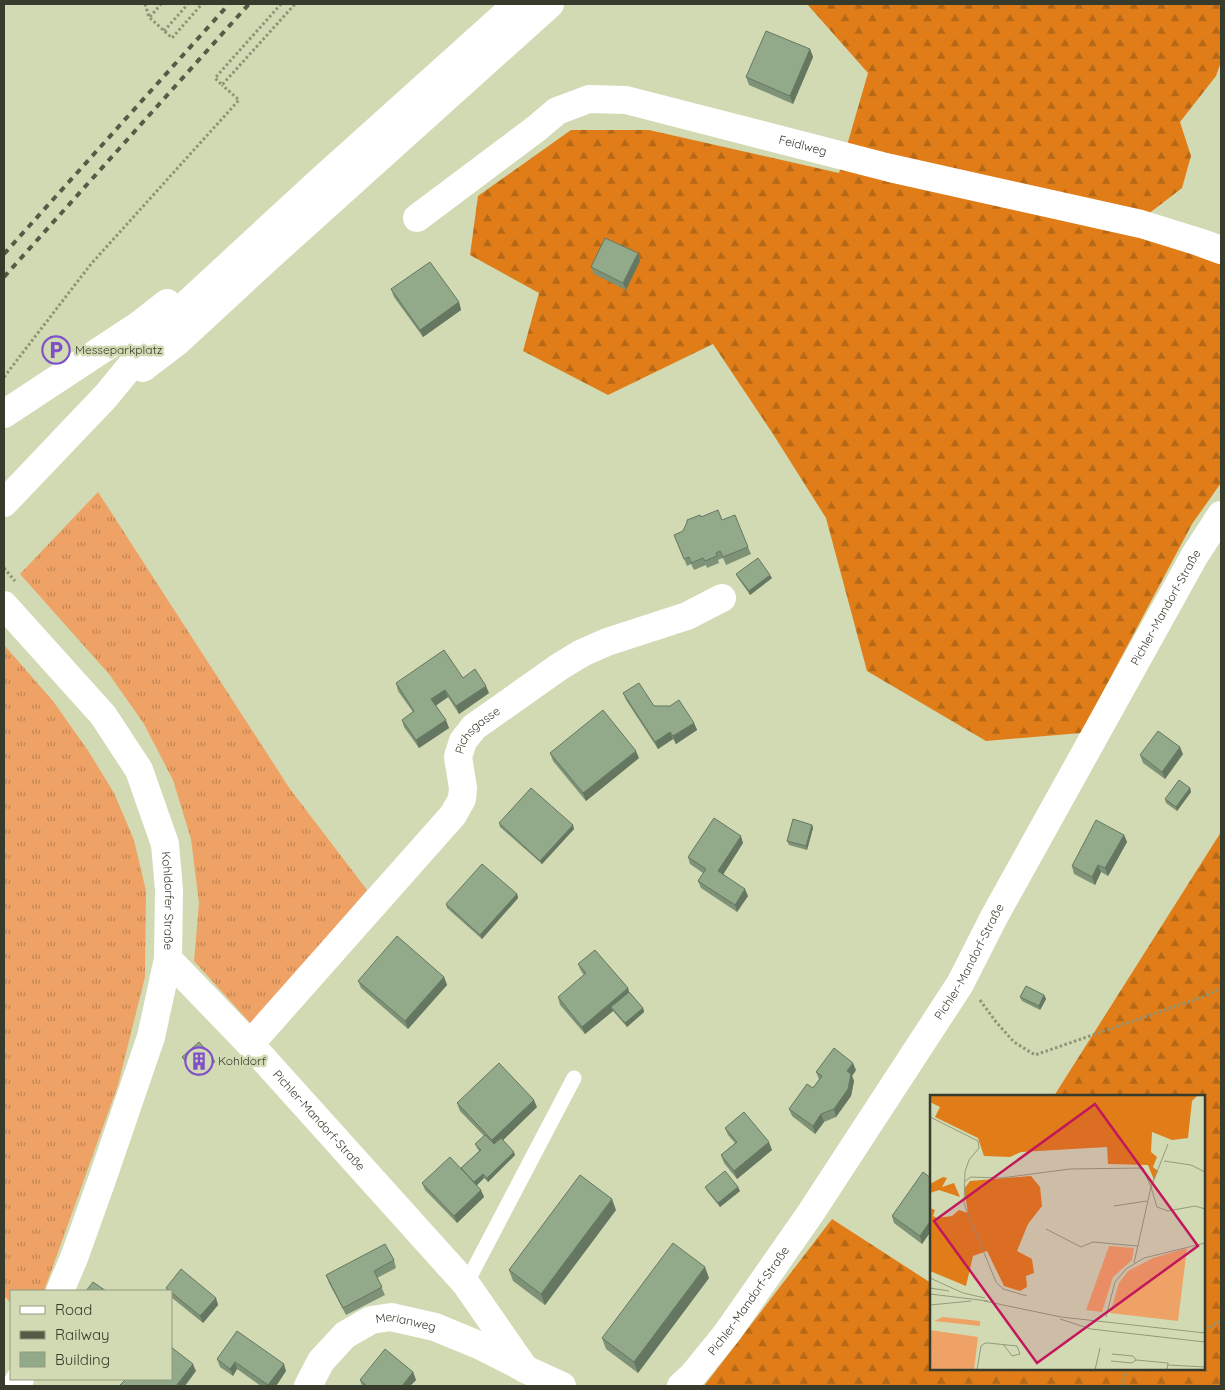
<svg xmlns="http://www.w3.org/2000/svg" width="1225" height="1390" viewBox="0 0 1225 1390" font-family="Quicksand,sans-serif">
<defs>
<pattern id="grass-tufts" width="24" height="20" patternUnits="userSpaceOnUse" patternTransform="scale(1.25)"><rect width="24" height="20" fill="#efa265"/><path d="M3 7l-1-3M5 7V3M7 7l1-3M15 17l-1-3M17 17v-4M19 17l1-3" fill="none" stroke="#c28553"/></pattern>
<pattern id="forest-firs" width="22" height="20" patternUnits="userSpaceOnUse" patternTransform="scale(1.25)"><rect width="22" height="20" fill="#e07d18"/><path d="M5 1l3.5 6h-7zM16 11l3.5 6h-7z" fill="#b66816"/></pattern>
</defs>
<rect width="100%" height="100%" fill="#d1dab3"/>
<path fill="url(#grass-tufts)" d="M98,492L290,789L367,890L252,1025L194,961L199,903L191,839L173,780L144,724L109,674L20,574Z
M4,645L53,701L89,752L114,793L134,840L146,891L145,977L118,1085L44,1291H11V1303L4,1296Z"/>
<path fill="url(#forest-firs)" d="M807,4H1221V62L1216,76L1180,122L1191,156L1182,188L1130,228L1221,258V483L1192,524L1081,733L986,741L867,671L826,518L773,434L713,344L608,395L523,351L539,293L470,255L478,196L571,130H649L839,173L868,73Z
M1221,832V1386H704L832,1219L931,1283V1369H1204V1096H1054Z"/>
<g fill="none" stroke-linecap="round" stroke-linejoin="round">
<path stroke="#8d9477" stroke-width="3" stroke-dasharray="2.5 2.5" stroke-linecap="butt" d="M145,4L149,17L172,38L202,4
M281,4L215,78L222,85L295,4
M150,17L161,4
M164,31L188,4
M4,377L91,264L239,100L222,85
M4,568L15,581
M980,1000L996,1022L1014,1042L1035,1055L1205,996L1221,988
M1204,1330L1221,1321
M1123,1386L1126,1369"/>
<path stroke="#fff" stroke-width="15" d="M466,1284L574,1078"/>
<g stroke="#fff" stroke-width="28">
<path id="s1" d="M417,218L537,128L557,111L589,99L626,100L890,168L1141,224L1199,242L1221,250"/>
<path id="s2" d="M168,959L250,1044L466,1284L525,1369L562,1386"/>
<path id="s3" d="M250,1044L453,815L462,799L463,788L458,757L463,741L474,727L559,667L582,653L607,642L687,616L722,598"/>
<path id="s4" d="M308,1386L321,1361L345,1335L371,1320L391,1317L435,1327L481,1346L520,1366"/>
<path id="s5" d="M681,1386L693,1375L727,1333L810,1214L960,984L994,917L1195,555L1221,515"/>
</g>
<g stroke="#fff" stroke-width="28">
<path id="s6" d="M4,605L103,715L139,770L165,844L169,890L168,959L151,1037L103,1177L74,1258L60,1291"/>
<path d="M16,1386L20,1379"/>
</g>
<path stroke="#fff" stroke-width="28" d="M143,368L177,342L270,256L550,4
M4,414L139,325L167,303
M4,503L106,396L164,325L320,181L517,4"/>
<path stroke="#565b46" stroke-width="4" stroke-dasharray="6 6" stroke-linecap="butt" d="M4,254L229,4
M4,277L249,4"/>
</g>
<path fill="#7e9277" d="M810,49L813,57L793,104L749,85L746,77Z
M638,253L640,261L626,290L594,274L591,267Z
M391,289L459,302L461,310L423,337L394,297Z
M701,517L722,520L748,547L751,554L726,565L723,558L718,560L719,563L707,568L706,565L694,570L691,564L687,566L677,542L683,531Z
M736,574L772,578L750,595L738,578Z
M463,678L489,693L459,714L448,697L436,705L449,728L419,748L404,727L402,720L413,712L398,691L396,683Z
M623,693L694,723L697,730L676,744L673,739L658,749L626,700Z
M550,753L639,758L586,801L553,761Z
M1183,754L1165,779L1143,763L1140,755Z
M1190,788L1191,792L1177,811L1166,803L1165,799Z
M499,823L574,829L542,864L500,827Z
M812,825L813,828L807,850L789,845L787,841Z
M1124,835L1127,842L1108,876L1101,872L1095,885L1074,874L1072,866Z
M743,843L723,874L748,896L737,912L701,888L698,881L703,873L690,864L688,857Z
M517,894L518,898L482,939L447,908L446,904Z
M578,964L628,988L629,992L643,1008L644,1012L627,1027L613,1011L585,1034L560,1005L558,997L584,975L581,971Z
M444,977L447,985L408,1029L361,988L358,981Z
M1044,995L1046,999L1040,1010L1022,1001L1020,997Z
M182,1057L213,1058L215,1062L198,1076L184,1060Z
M856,1070L852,1076L854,1081L851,1096L836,1117L824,1122L815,1134L792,1116L789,1109L813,1088L819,1079L816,1072Z
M457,1103L537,1107L503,1140L515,1155L488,1182L484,1178L477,1185L484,1197L457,1223L425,1190L422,1183L461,1168L479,1151L477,1148L475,1144L484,1136L460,1111Z
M725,1128L772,1150L737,1179L724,1163L721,1155L735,1143L728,1135Z
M931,1178V1231L922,1244L894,1223L892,1216Z
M705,1187H738L740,1191L720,1207L707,1191Z
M616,1210L545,1305L513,1281L509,1270Z
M394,1260L396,1268L377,1278L385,1295L346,1315L329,1283L326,1275Z
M709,1278L638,1373L606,1349L602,1338Z
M166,1288L216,1298L218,1305L203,1323L171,1297V1291H168Z
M217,1359L286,1371L276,1386H261L237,1369L233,1376L220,1367Z
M413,1372L416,1380L410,1386H362L360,1380Z"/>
<path fill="#667761" d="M810,49L813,57L793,104L790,96Z
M638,253L640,261L626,290L623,283Z
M459,302L461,310L423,337L420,330Z
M770,575L772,578L750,595L749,591Z
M486,686L489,693L459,714L456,706Z
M445,690L448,697L434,707L431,699Z
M446,720L449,728L419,748L416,740Z
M694,723L697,730L676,744L673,736Z
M670,732L673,739L658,749L655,742Z
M1180,747L1183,754L1165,779L1162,772Z
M636,751L639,758L586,801L583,793Z
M1190,788L1191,792L1177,811L1176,807Z
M573,825L574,829L542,864L540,861Z
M812,825L813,828L807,850L806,846Z
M1124,835L1127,842L1108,876L1105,868Z
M741,836L743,843L721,878L718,871Z
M1098,865L1101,872L1095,885L1092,877Z
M745,889L748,896L737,912L735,905Z
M517,894L518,898L482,939L480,935Z
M444,977L447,985L408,1029L405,1021Z
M628,988L630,996L611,1007L613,1011L585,1034L582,1027Z
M1044,995L1046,999L1040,1010L1039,1006Z
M643,1008L644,1012L627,1027L625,1023Z
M213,1058L215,1062L198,1076L196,1072Z
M853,1063L856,1070L852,1076L854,1081L851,1096L836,1117L834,1109L847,1071Z
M534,1100L537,1107L495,1148L492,1140Z
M821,1114L824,1122L815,1134L813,1126Z
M769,1142L772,1150L737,1179L734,1171Z
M514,1152L515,1155L488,1182L487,1178Z
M483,1174L484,1178L475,1187L473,1183Z
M738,1187L740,1191L720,1207L718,1203Z
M481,1190L484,1197L457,1223L454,1216Z
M612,1199L616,1210L545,1305L541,1294Z
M931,1220V1231L922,1244L920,1236Z
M705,1267L709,1278L638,1373L634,1362Z
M216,1298L218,1305L203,1323L200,1316Z
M235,1362L237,1369L233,1376L230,1369Z
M193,1364L196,1371L185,1386H176Z
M284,1364L286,1371L276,1386H268V1385Z
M413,1372L416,1380L410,1386H402Z"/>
<path fill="#92aa8a" stroke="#667761" d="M766,31L810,49L790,96L746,77Z
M605,238L638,253L623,283L591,267Z
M430,262L459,302L420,330L391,289Z
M718,510L722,520L735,515L748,547L723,557L720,551L716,553L717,556L705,561L703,558L691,563L689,557L684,559L674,535L683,531L687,522V520L700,515L701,517Z
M758,558L770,575L749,591L736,574Z
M444,650L463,678L475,669L486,686L456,706L445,690L431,699L446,720L416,740L402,720L414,711L396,683Z
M639,683L654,706H670L679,700L694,723L673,736L670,732L655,742L623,693Z
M603,710L636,751L583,793L550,753Z
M1158,731L1180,747L1162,772L1140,755Z
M1179,780L1190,788L1176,807L1165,799Z
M531,788L573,825L540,861L499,823Z
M714,818L741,836L718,871L745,889L735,905L698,881L706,869L688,857Z
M793,819L812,825L806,846L787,841Z
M1096,820L1124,835L1105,868L1098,865L1092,877L1072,866Z
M482,864L517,894L480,935L446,904Z
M397,936L444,977L405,1021L358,981Z
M595,950L628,988L582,1027L558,997L586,973L578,964Z
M1026,986L1044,995L1039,1006L1020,997Z
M629,992L643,1008L625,1023L611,1007Z
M199,1042L213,1058L196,1072L182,1057Z
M834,1048L853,1063L847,1071L851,1074L848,1089L834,1109L821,1114L813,1126L789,1109L807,1084L813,1088L822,1076L816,1072Z
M499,1063L534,1100L492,1140L457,1103Z
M744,1112L769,1142L734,1171L721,1155L737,1142L725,1128Z
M485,1135L494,1144L501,1138L514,1152L487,1178L483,1174L474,1182L461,1168L481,1150L475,1144Z
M450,1157L481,1190L454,1216L422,1183Z
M725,1171L738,1187L718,1203L705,1187Z
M923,1172L931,1178V1220L920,1236L892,1216Z
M580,1175L612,1199L541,1294L509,1270Z
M673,1243L705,1267L634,1362L602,1338Z
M385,1244L394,1260L374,1271L382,1287L343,1308L326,1275Z
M181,1269L216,1298L200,1316L166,1288Z
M93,1282L106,1291H86Z
M237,1331L284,1364L268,1385L235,1362L230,1369L217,1359Z
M171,1347L193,1364L176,1386H121L120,1385L126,1379H171Z
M385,1349L413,1372L402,1386H367L360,1380Z"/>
<defs>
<g id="parking-ring" transform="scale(1.4375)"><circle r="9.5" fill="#d1dab3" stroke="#7f50c9" stroke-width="1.5"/><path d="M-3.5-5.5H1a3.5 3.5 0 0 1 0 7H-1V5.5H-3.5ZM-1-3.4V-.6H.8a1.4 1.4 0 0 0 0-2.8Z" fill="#7f50c9"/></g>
<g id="building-ring" transform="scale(1.4375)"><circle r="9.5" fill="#d1dab3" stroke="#7f50c9" stroke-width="1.5"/><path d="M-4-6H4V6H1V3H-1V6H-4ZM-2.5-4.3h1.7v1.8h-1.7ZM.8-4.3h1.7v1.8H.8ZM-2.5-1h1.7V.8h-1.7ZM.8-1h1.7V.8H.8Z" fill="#7f50c9"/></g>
</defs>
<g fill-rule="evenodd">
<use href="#parking-ring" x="56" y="350"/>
<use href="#building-ring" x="199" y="1061"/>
</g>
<g text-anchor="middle" stroke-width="5" stroke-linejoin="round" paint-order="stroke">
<g font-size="12" fill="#373b2b" stroke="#d1dab3">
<text dy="4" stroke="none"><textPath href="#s1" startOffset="430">Feidlweg</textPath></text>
<text dy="4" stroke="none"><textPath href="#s5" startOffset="919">Pichler-Mandorf-Straße</textPath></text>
<text dy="4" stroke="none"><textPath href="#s3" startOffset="401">Pichsgasse</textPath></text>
<text dy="4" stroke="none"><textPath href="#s6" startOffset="349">Kohldorfer Straße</textPath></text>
<text dy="4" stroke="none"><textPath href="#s5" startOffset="514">Pichler-Mandorf-Straße</textPath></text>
<text dy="4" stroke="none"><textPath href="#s2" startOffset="221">Pichler-Mandorf-Straße</textPath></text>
<text dy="4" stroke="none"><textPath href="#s5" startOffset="109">Pichler-Mandorf-Straße</textPath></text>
<text dy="4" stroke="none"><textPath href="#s4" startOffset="129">Merianweg</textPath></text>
</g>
<g font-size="12" fill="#373b2b" stroke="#d1dab3" text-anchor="start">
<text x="75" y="354">Messeparkplatz</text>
<text x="218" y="1065">Kohldorf</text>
</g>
</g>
<g transform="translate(930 1095)">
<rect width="275" height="275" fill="#d1dab3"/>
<path d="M179,151L204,153L202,165L183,182L172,217L156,215ZM257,153L248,226L180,218L189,188L198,176L223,163ZM13,222L50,226V231L4,226ZM0,235L48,242L44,275H0Z" fill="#efa265"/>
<path d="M0,0H268L262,6L258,43L242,45L222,37L221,57L227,62L223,72L228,76L224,85L218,70L178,69L177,52L91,57L80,62L54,61L48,43L5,22L10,12L0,7ZM101,81L110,92L112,111L98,129L87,156L102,164L104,178L96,181L97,192L90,196L74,191L57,156L43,161L36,191L0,176V113L5,115L3,121L7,123L22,121L29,115L38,118L34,94L40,86ZM13,82L17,83L12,92L24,88L30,102L9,95L0,98V89Z" fill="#e07d18"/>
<path fill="none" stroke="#939a7d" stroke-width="1" d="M0,22L48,46L49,53L39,65L35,77L34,109L66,187L73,194L97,201M238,49L221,92L227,112L238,116L265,111L275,114M234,66L261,70L275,77M35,86L41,82L71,83L140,74L213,73L221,92L204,168M184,111L217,106M116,134L151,152L163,147L207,151M0,183L33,198L55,203M0,193L19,196M0,199L58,206M54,206L131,222L275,238M0,210L41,206M176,222L185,187L196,174L214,163L275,148M130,224L161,234L275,247M206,265L238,268L237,275M181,266L202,268L206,265L203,261L182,259M238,270L275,272M47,275L51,251L55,248H58L87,251L90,259L82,261L73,249M165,275L170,253"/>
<path fill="#c2185b" fill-opacity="0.15" stroke="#c2185b" stroke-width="2.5" d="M165,9L268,151L107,268L4,126Z"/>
<rect width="275" height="275" fill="none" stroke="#373b2b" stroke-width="2.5"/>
</g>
<rect width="1225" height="1390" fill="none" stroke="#373b2b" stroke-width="10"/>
<rect x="10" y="1290" width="162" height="90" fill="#d1dab3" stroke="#939a7d"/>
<rect x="20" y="1306" width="25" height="8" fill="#ffffff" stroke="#939a7d"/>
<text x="55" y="1315" font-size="15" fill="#373b2b">Road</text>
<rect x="20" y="1331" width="25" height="8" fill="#565b46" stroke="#939a7d"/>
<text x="55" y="1340" font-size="15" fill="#373b2b">Railway</text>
<rect x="20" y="1352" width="25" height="15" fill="#92aa8a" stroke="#939a7d"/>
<text x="55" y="1365" font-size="15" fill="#373b2b">Building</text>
</svg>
